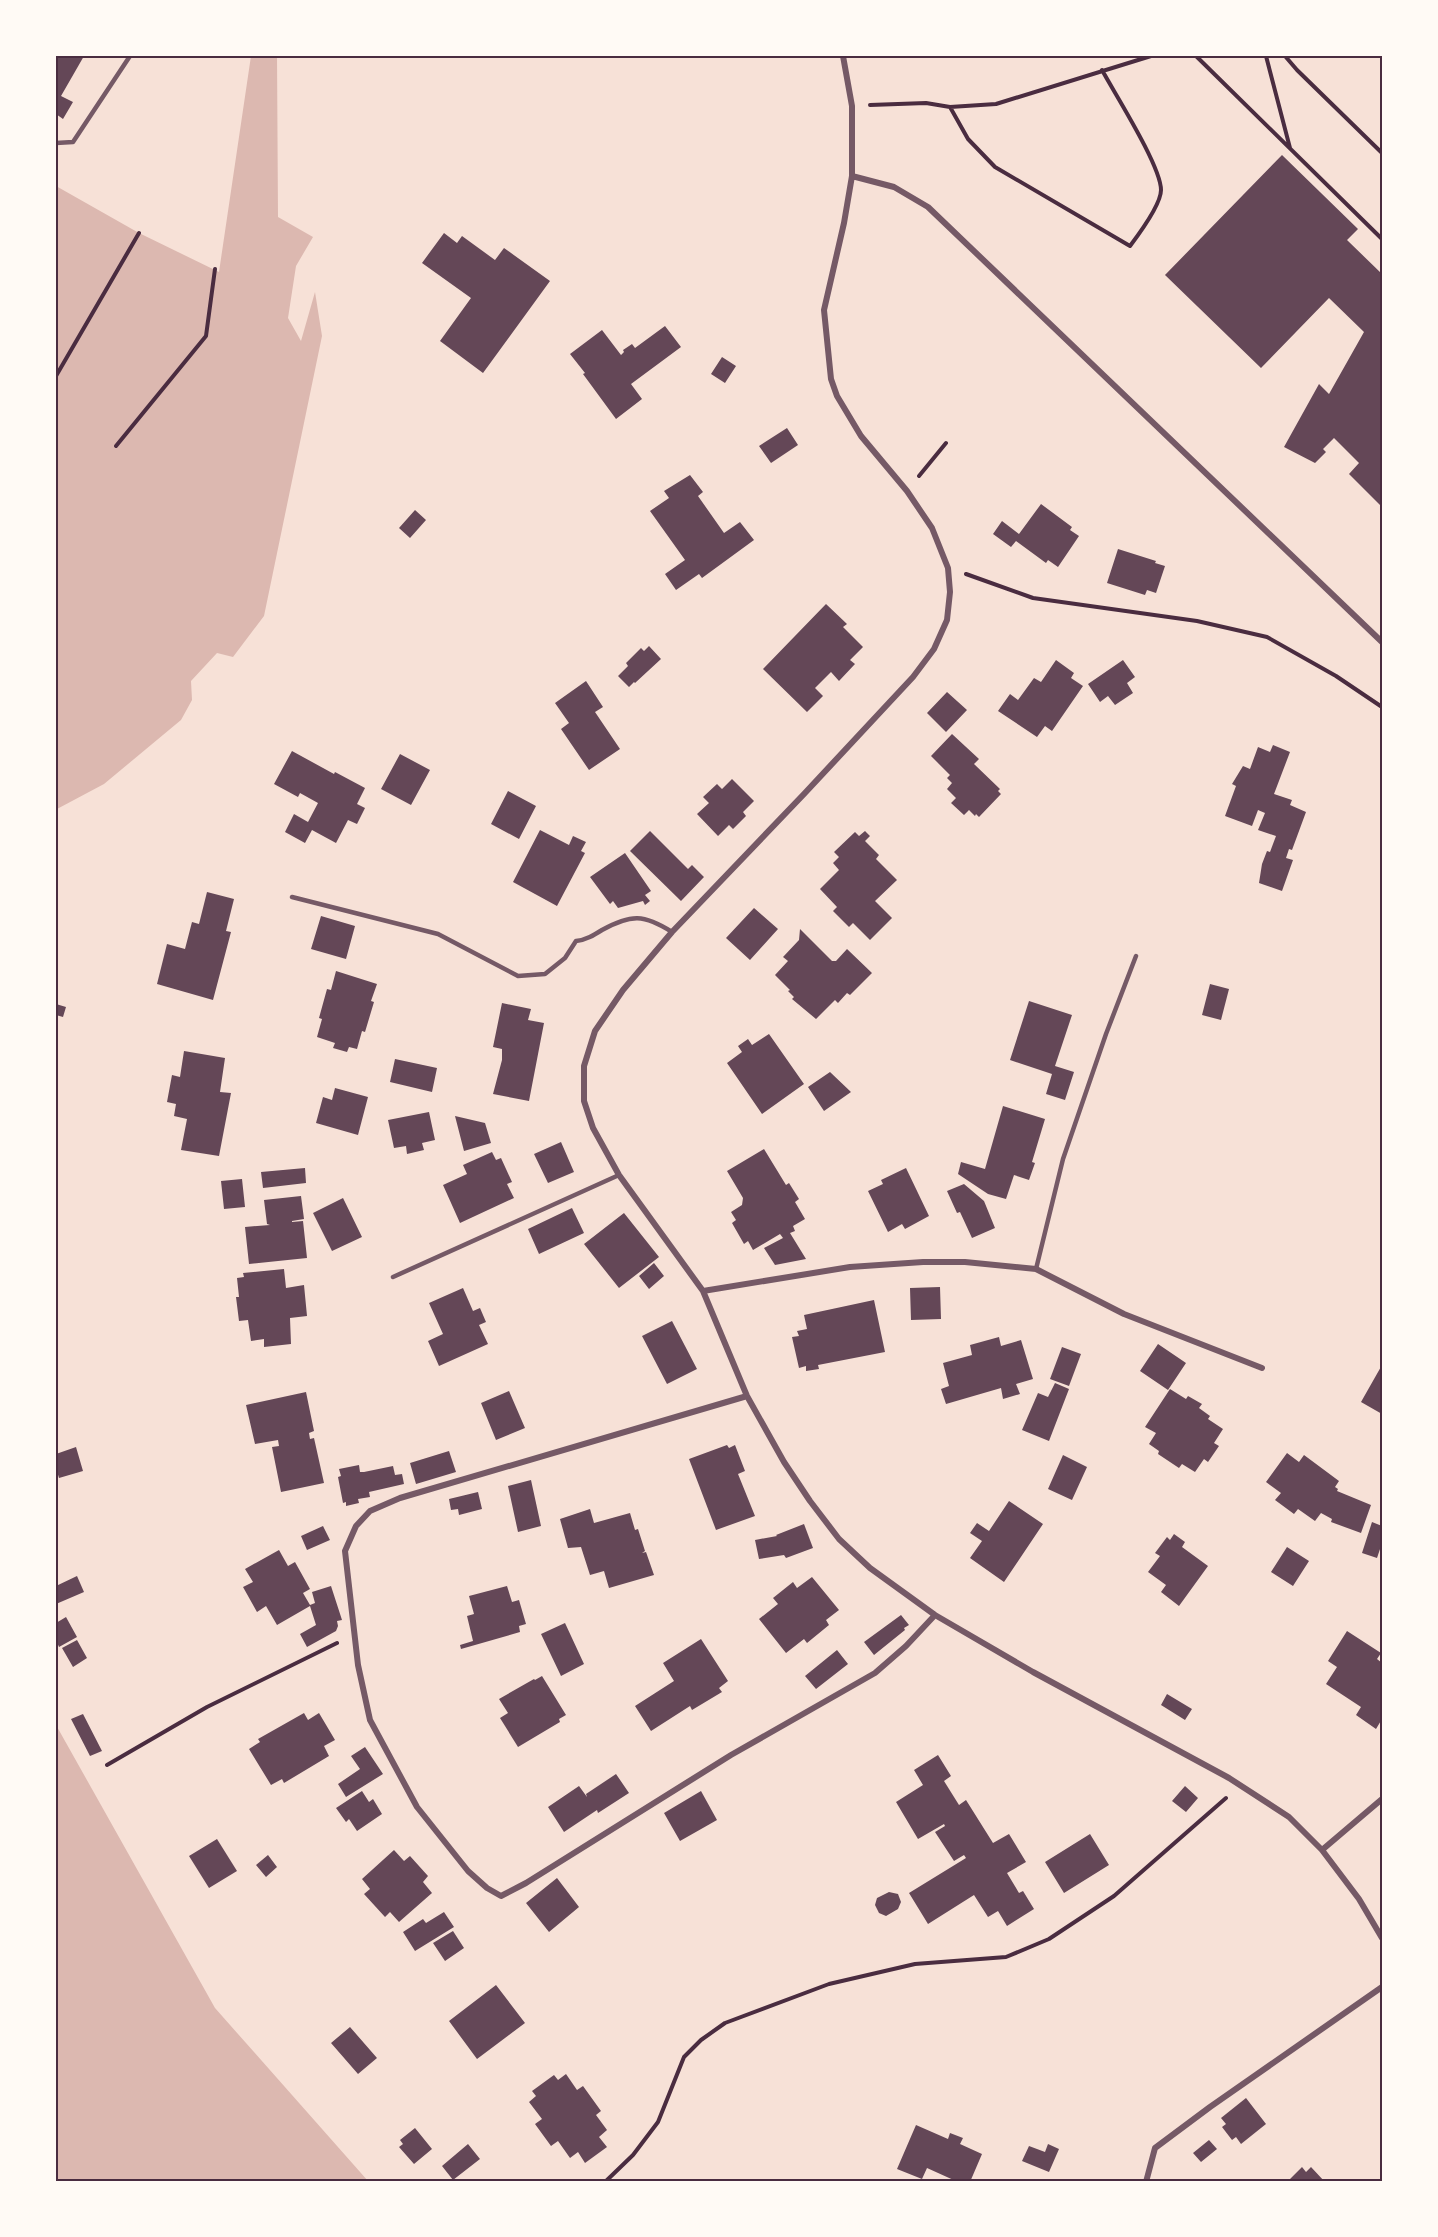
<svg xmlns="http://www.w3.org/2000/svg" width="1438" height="2237" viewBox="0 0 1438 2237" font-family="'Public Sans',sans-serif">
<rect width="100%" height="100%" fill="#f7e1d7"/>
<path fill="#dcb8b0" d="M251,56H277L278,217L313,237L296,266L288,318L301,341L315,292L322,336L264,616L233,657L217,653L191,681L192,700L181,720L104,784L57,809L56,835V186L139,233L219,272Z
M56,1725L215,2008L368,2181H56Z"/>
<path fill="#644757" d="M56,56H84L61,96L73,102L63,119L56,114Z
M1282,155L1358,229L1347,240L1382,274V507L1349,474L1359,463L1334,438L1323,449L1326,452L1315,463L1284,447L1319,384L1329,394L1364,332L1329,298L1261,368L1165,275Z
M444,233L457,243L462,236L495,260L504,248L550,281L483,373L440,341L471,298L422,263Z
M665,326L681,347L631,384L642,399L616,419L583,374L585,373L570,354L602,330L621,355L624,352L623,350L632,344L635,348Z
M722,357L736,366L725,383L711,374Z
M787,428L798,445L771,463L759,446Z
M690,475L703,492L698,496L724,533L740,522L754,540L702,578L699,574L676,590L665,574L685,560L650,511L669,498L664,491Z
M1041,504L1072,527L1070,530L1079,536L1058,567L1048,560L1046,563L1016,541L1011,547L993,534L1002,521L1019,534Z
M415,510L426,520L410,538L399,528Z
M1118,549L1156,561L1155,563L1165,566L1156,593L1147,590L1145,595L1107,583Z
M826,604L847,624L843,627L863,647L850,660L855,664L839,681L831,672L815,688L823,696L807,712L763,669Z
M649,646L661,659L635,683L634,682L629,687L618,676L628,666L626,663L641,648L644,651Z
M1056,660L1074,673L1071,678L1083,686L1052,731L1045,726L1037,737L998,711L1010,694L1018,700L1034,678L1041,682Z
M1123,660L1135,677L1127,683L1133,693L1115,705L1108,696L1100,702L1088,684Z
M586,681L603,707L595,712L620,749L589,770L561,729L569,723L555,703Z
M947,692L967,710L946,732L927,713Z
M952,734L979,759L974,764L1000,789L998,791L1001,794L979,817L976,814L975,816L969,810L964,815L951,803L956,798L947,789L952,783L947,778L950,775L931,756Z
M1273,745L1290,752L1274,794L1292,800L1290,805L1306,812L1292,850L1289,849L1286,858L1293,860L1282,891L1259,883L1262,864L1267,851L1270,852L1276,836L1258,830L1265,813L1258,810L1252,826L1225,816L1236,786L1232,784L1243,766L1250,769L1258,747L1270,752Z
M292,751L334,774L335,772L365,788L357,804L365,808L357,824L348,820L336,843L312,830L305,843L285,832L294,814L308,822L318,803L300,793L298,797L274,784Z
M400,754L430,770L411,805L381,789Z
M732,779L754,801L743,812L746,816L733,829L729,825L718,836L697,814L709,803L703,797L717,784L722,789Z
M508,791L536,806L519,839L491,824Z
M540,830L569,845L573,836L586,842L581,851L585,853L557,906L513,882Z
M650,831L688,869L692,865L704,877L681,901L630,851Z
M865,831L870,836L865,841L879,855L876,859L897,880L875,901L892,918L870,940L853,923L849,927L833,911L837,907L820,889L839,870L833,863L839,857L834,852L855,832L859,836Z
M625,853L651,891L645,895L650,901L645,905L643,901L618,908L613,901L610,904L590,877Z
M207,892L234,899L226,931L231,932L213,1000L157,984L167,944L185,949L192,922L199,924Z
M754,908L778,929L750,960L726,938Z
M321,916L355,926L346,959L311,949Z
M800,929L832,961H836L847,949L872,973L850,995L847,993L838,1003L835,1000L816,1019L792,999L794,997L788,991L790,990L775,975L788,961L783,957L799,940Z
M336,971L377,984L371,1001L374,1002L365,1032L362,1031L357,1049L349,1047L347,1052L333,1048L335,1043L317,1037L322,1019L319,1018L327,989L331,990Z
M1210,984L1229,989L1221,1020L1202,1015Z
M1029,1001L1072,1015L1055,1066L1074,1072L1065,1100L1046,1094L1052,1074L1010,1060Z
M502,1003L531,1009L528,1020L544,1023L529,1101L493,1094L502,1060V1049L493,1047Z
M56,1004L66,1007L63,1017L56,1015Z
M769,1034L804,1084L762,1114L727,1063L742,1052L738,1046L748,1039L752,1045Z
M184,1051L225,1058L220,1092L231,1093L219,1156L181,1150L187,1119L174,1116L176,1104L167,1102L172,1075L180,1077Z
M395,1059L437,1068L432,1092L390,1082Z
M830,1072L851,1092L824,1111L808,1087Z
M335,1088L368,1097L358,1135L316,1123L323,1097L332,1100Z
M1003,1106L1045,1119L1032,1162L1035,1163L1029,1180L1014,1175L1006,1199L988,1194L958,1174L961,1162L985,1169Z
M429,1112L435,1140L422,1143L424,1150L407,1154L406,1146L394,1148L388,1120Z
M455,1116L485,1123L491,1143L464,1151Z
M561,1142L574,1172L548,1183L534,1154Z
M764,1149L786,1185L789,1183L799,1199L795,1202L805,1219L793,1226L795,1231L790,1233L806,1259L775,1265L764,1248L783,1238L780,1234L753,1250L748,1241L744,1244L732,1223L736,1220L731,1212L742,1205L743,1198L727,1171Z
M492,1152L496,1160L501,1158L512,1182L507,1184L514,1198L460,1223L443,1185L467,1174L463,1165Z
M305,1168L306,1183L263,1188L261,1172Z
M906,1168L929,1216L905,1229L902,1224L888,1232L868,1191L883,1184L881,1180Z
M242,1179L245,1207L224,1209L221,1181Z
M964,1184L984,1201L995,1228L972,1238L960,1212L957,1213L947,1191Z
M301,1196L304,1219L292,1221V1222L303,1221L307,1258L249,1264L245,1227L270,1225L267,1224L264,1200Z
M343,1198L362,1237L332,1251L313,1213Z
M572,1208L584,1233L539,1254L528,1229Z
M624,1213L659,1257L619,1288L584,1244Z
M654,1263L664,1276L649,1289L639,1276Z
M284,1269L286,1288L304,1285L307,1316L290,1318L291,1344L264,1347V1339L251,1341L248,1320L239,1321L236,1297H239L237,1278L244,1277L243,1273Z
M940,1287L941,1319L911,1320L910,1288Z
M463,1288L473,1311L480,1308L486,1322L479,1325L488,1344L439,1366L428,1341L443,1334L429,1303Z
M874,1300L885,1352L818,1365L819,1369L806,1371V1366L799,1368L792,1337L799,1336L797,1331L807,1329L804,1315Z
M672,1321L697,1369L667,1384L642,1336Z
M999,1337L1001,1346L1021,1340L1033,1379L1016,1384L1020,1394L1003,1399L1001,1388L946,1404L941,1389L949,1386L943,1363L972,1355L970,1345Z
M1158,1344L1186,1363L1168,1390L1140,1371Z
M1062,1347L1081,1354L1069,1386L1050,1379Z
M1382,1365V1414L1361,1402Z
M1055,1383L1069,1389L1049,1441L1022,1430L1038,1393L1048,1397Z
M1170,1389L1186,1399L1188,1396L1202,1404L1199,1408L1210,1416L1208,1419L1223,1429L1214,1443L1219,1446L1208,1462L1204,1459L1195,1472L1182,1464L1179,1468L1158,1454L1159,1451L1149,1444L1156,1433L1145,1427Z
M509,1391L525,1428L496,1440L481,1403Z
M306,1392L314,1431L309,1433L310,1439L314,1438L324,1483L281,1492L272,1447L279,1446L278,1440L255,1444L246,1405Z
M727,1445L729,1448L735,1445L745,1471L738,1474L755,1516L716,1530L689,1459Z
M76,1447L83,1471L59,1478L56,1468V1454Z
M449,1451L456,1472L416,1484L410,1463Z
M1287,1453L1299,1462L1304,1455L1339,1481L1335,1487L1338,1489L1337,1491L1371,1505L1361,1533L1331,1522L1332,1519L1321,1513L1315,1521L1298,1509L1294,1514L1275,1500L1281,1493L1266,1482Z
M1063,1455L1087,1467L1072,1500L1048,1489Z
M359,1465L360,1472H364L393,1466L395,1475L402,1474L404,1484L369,1492L370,1497L358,1499L359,1503L346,1506V1502L343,1503L338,1477L341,1476L339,1469Z
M531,1480L541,1526L518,1532L508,1486Z
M478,1492L482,1509L459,1515L458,1509L451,1510L449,1499Z
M1009,1501L1043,1524L1004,1582L970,1558L982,1541L970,1533L977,1523L989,1531Z
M590,1509L594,1523L630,1513L635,1530L638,1529L645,1551L642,1553L646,1552L654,1575L609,1588L604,1571L590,1575L581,1547L568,1548L560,1519Z
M1372,1522L1382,1526V1543L1377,1558L1362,1553Z
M804,1524L813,1548L786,1558L784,1555L759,1559L755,1540L777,1536L776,1535Z
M323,1526L330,1540L307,1550L301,1536Z
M1174,1534L1185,1542L1182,1547L1208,1566L1179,1606L1161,1592L1166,1585L1148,1572L1160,1556L1155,1553L1167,1537L1170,1540Z
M1287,1547L1309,1561L1293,1586L1271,1572Z
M279,1550L288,1566L295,1562L310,1589L303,1593L310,1605L315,1603L312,1592L331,1586L342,1620L337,1621L338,1626L336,1631L307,1647L300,1634L316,1625L310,1606L277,1625L266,1606L257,1612L243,1587L253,1582L245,1569Z
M77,1576L84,1592L56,1604V1586Z
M812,1577L839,1610L826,1620L829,1625L807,1643L804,1639L786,1653L759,1619L778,1604L773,1598L793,1582L797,1588Z
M507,1586L512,1602L519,1600L526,1624L519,1626L520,1632L461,1649L460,1645L473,1641L467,1616L474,1614L469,1596Z
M901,1615L909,1625L904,1628L905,1630L874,1655L864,1642Z
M66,1617L77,1637L59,1647L56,1640V1623Z
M565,1623L584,1664L561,1676L541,1634Z
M1347,1631L1381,1653L1377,1659L1382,1663V1719L1376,1729L1356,1715L1361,1707L1326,1684L1337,1667L1328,1661Z
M701,1639L728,1681L719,1688L722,1692L692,1710L690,1706L651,1731L635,1706L674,1681L663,1663Z
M77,1640L87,1658L73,1667L62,1648Z
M837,1650L848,1664L816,1689L805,1676Z
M542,1676L566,1715L559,1719L560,1722L518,1747L500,1718L508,1713L499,1699L534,1679L535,1680Z
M1167,1694L1192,1709L1185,1720L1161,1705Z
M304,1713L308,1720L319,1713L335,1740L324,1746L329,1756L284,1783L282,1779L271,1785L249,1749L260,1742L258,1739Z
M83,1714L102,1751L90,1756L71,1719Z
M365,1747L383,1774L346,1797L338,1784L360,1769L351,1756Z
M938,1755L951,1776L944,1781L959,1805L966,1800L993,1843L1009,1834L1026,1862L1007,1873L1019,1893L1023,1891L1034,1909L1007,1926L998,1911L988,1917L974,1895L928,1924L909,1893L966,1858L964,1855L954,1861L935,1832L945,1826L944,1824L918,1839L896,1802L923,1785L914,1770Z
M616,1774L629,1793L598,1813L597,1810L564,1832L548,1807L579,1786L587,1797L586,1794Z
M1185,1786L1198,1798L1186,1812L1172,1801Z
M362,1791L369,1802L373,1799L382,1814L357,1831L349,1819L346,1822L336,1808Z
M701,1791L717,1820L680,1841L664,1813Z
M1090,1834L1109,1865L1064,1893L1045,1862Z
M217,1839L237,1871L209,1888L189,1856Z
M394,1850L404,1861L410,1856L428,1876L423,1882L432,1893L399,1922L390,1912L385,1917L364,1894L370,1889L362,1879Z
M268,1855L277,1867L266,1877L256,1865Z
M557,1878L579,1907L549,1932L526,1903Z
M889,1892L898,1894L901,1902L898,1909L886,1916L879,1913L875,1905L877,1898Z
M444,1912L454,1927L415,1951L403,1932L423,1919L426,1923Z
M453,1931L464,1948L445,1961L433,1943Z
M496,1985L525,2023L477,2059L449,2021Z
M350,2027L377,2058L358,2074L331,2043Z
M566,2074L577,2090L583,2086L601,2111L596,2115L607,2130L599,2137L607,2147L585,2163L578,2152L570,2158L558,2141L551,2146L535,2124L542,2119L529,2102L536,2096L532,2091L554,2075L558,2080Z
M1246,2098L1266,2124L1241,2144L1236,2137L1232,2140L1222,2127L1226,2124L1221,2118Z
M916,2125L948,2139L950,2133L963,2138L960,2144L982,2154L970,2182H958L927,2168L922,2179L897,2169Z
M415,2128L432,2149L414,2164L399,2147L403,2144L400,2140Z
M1209,2140L1217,2149L1201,2162L1193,2153Z
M468,2144L480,2159L453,2180L442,2166Z
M1048,2144L1059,2149L1049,2172L1022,2161L1029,2146L1045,2152Z
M1302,2167L1306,2172L1311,2167L1325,2182H1287Z"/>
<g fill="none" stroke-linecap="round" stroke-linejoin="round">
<path stroke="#4a2c40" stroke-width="4" d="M1196,56L1382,239
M1266,56L1290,148
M1285,56L1297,70L1382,153
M870,105L926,103L950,107L996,104L1151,56
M950,107L968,139L995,167L1130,246C1139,234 1161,205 1161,190C1161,166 1115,94 1102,70
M56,376L139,233
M116,446L206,336L215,269
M919,476L946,443
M966,574L1033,598L1197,621L1267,637L1336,676L1382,707
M107,1765L207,1707L337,1643
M605,2182L633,2155L658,2122L684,2057L701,2040L725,2023L829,1984L915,1964L1006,1957L1049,1939L1114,1896L1226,1798"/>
<path stroke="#755966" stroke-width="4.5" d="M56,143L73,142L130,56
M292,897L438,934L518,976L545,974L565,958L576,941C586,940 594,935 602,930C631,914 644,914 672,932
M1036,1269L1063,1159L1106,1034L1136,956
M393,1277L619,1175"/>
<path stroke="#755966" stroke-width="6" d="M843,56L852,106V176L844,223L824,310L831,379L837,396L861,436L907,491L932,528L948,568L950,592L947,620L934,649L913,677L804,794L672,932L623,990L595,1031L584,1066V1101L593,1128L619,1175L703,1291L747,1396L784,1462L810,1501L839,1539L870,1568L935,1615L1033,1672L1229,1778L1289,1817L1322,1850L1359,1899L1382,1938
M852,176L894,187L928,207L1382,642
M703,1291L850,1267L923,1262H965L1036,1269L1124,1314L1262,1368
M747,1396L400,1498L370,1511L356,1526L345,1551L358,1665L370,1720L417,1807L468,1871L487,1888L501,1896L526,1883L731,1755L875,1673L906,1646L935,1615
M1322,1850L1382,1799
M1146,2182L1155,2148L1210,2107L1382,1987"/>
</g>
<rect width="1438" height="2237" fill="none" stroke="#fffaf5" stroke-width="114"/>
<rect x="57" y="57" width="1324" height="2123" fill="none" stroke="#4a2c40" stroke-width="2"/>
</svg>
